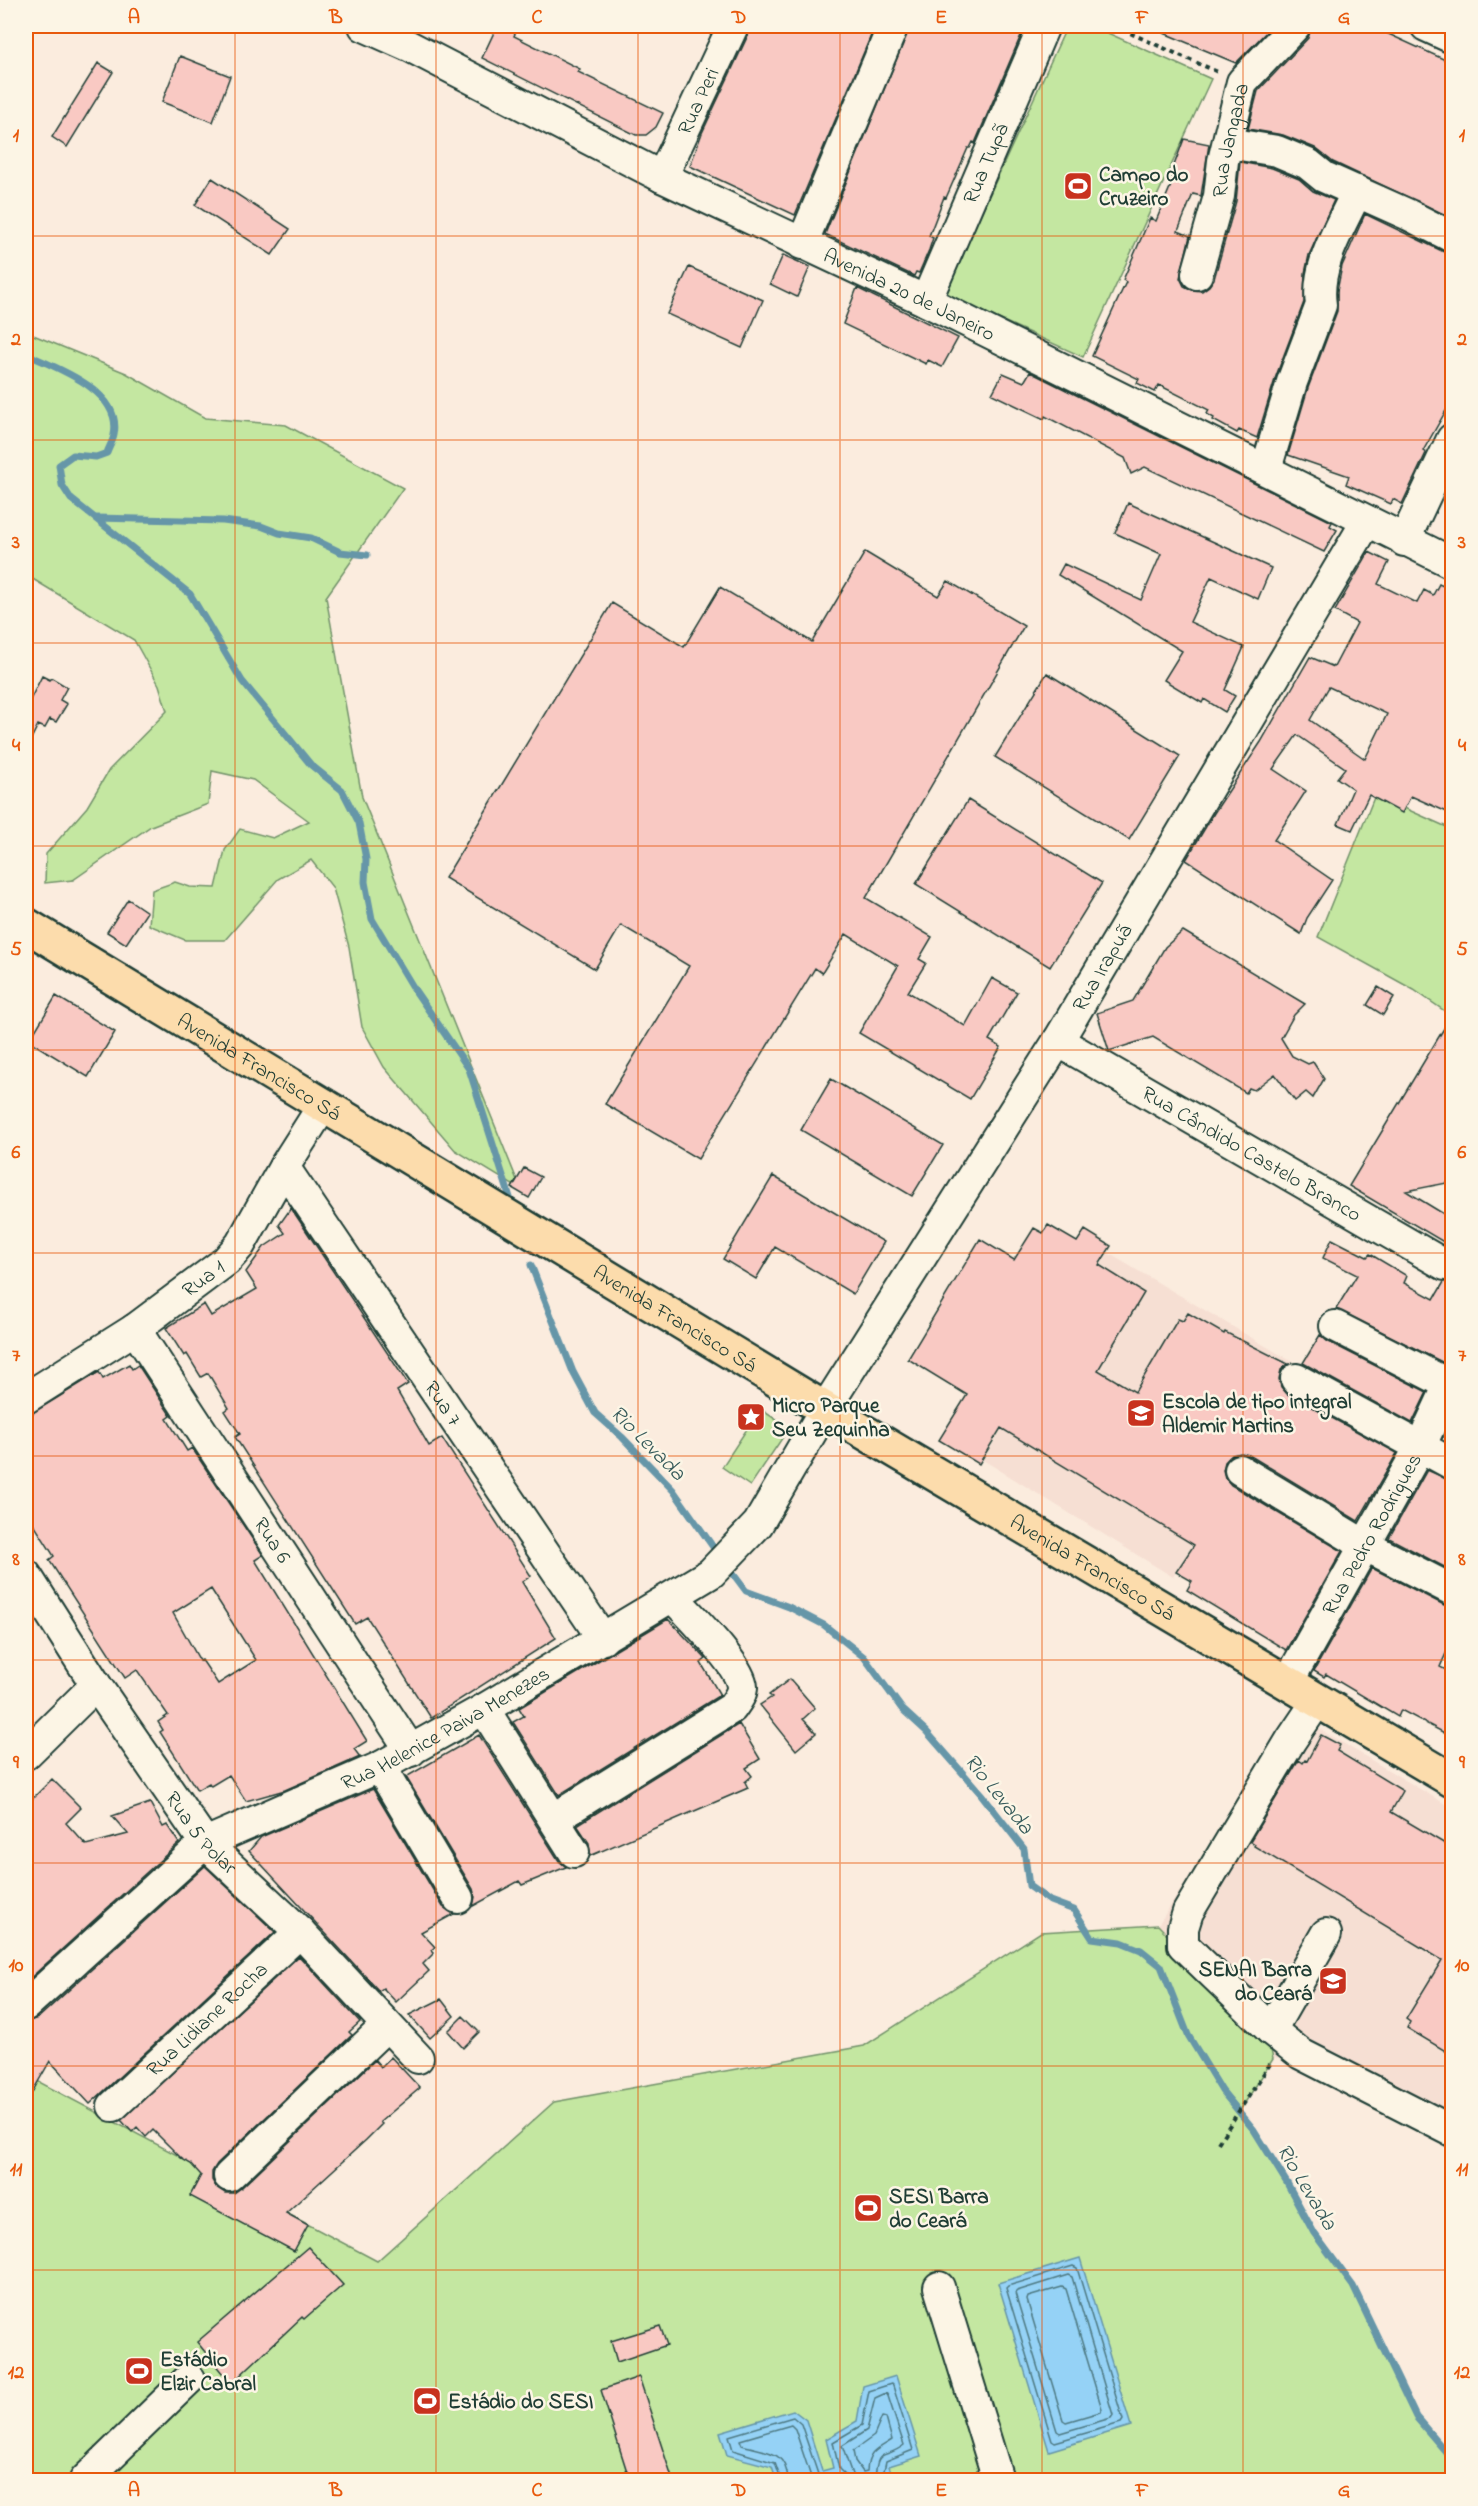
<svg xmlns="http://www.w3.org/2000/svg" width="1478" height="2506" viewBox="0 0 1478 2506" font-family="'Indie Flower',sans-serif">
<rect width="100%" height="100%" fill="#fbecde"/>
<filter id="ink" filterUnits="userSpaceOnUse"><feTurbulence type="fractalNoise" baseFrequency=".0167" numOctaves="2"/><feDisplacementMap in="SourceGraphic" scale="12" xChannelSelector="R" yChannelSelector="G"/><feConvolveMatrix kernelMatrix="1 2 1 2 8 2 1 2 1" color-interpolation-filters="sRGB"/></filter>
<g filter="url(#ink)">
<path fill="#f6dfd3" d="M1108,1253L1301,1367L1173,1577L983,1460Z
M1294,1714L1452,1808V2138L1296,2057L1273,2059L1267,2037L1158,1925Z"/>
<path fill="#c4e7a1" stroke="#72926a" stroke-width="1.5" d="M1067,26H1092L1211,79L1083,357L944,294Z
M26,332L126,373L205,418L286,425L403,488L326,597L362,797L521,1190L455,1150L384,1067L362,1027L349,947L333,888L311,860L278,879L225,940H185L149,925L152,890L175,882L190,887L216,888L225,850L240,829L273,838L309,821L253,780L212,771L208,804L151,826L73,880L45,883L46,854L87,807L109,770L167,711L159,685L134,640L26,575Z
M1375,795L1449,828L1452,825V1016L1414,990L1318,937Z
M760,1409L789,1428L750,1486L722,1467Z
M1158,1925L1268,2037L1273,2059L1239,2112L1254,2130L1287,2183L1314,2233L1353,2286L1416,2417L1452,2459V2480H26V2075L377,2261L554,2102L864,2046L1041,1932Z"/>
<path fill="#95d2f6" stroke="#6696a8" stroke-width="1.5" d="M1080,2258L1131,2426L1049,2451L998,2283Z
M896,2376L921,2456L889,2466L892,2475L885,2480H843L837,2475L815,2480H776L772,2467L727,2455L720,2432L793,2410L806,2420L822,2471L833,2468L826,2439L857,2421L863,2386Z"/>
<g fill="none" stroke-linecap="round" stroke-linejoin="round">
<path stroke="#4e7982" stroke-width="1.5" d="M1073,2266L1077,2268L1123,2420L1121,2423L1055,2442L1052,2440L1006,2288L1008,2286Z
M1068,2275L1072,2277L1113,2415L1111,2418L1060,2433L1057,2431L1015,2293L1017,2291Z
M1062,2287L1066,2289L1102,2409L1100,2412L1066,2422L1063,2420L1027,2300L1028,2297Z
M882,2417L886,2418L892,2440C878,2449 868,2451 867,2471L863,2472L855,2461L853,2451L874,2436Z
M781,2480L775,2463L733,2450L729,2436L793,2417L801,2424L820,2480
M788,2480C786,2450 766,2452 742,2445L740,2440L791,2425L795,2429L812,2480
M846,2480L845,2475L839,2469L833,2442L862,2425L869,2391L891,2384L893,2386L913,2450L886,2461L882,2480
M854,2480L842,2446L867,2430L875,2398L886,2393L888,2396L904,2445C884,2461 877,2445 875,2480"/>
<path stroke="#6696a8" stroke-width="7" d="M26,354C57,368 123,391 114,435C113,441 109,447 107,453L96,457L73,455L59,465L62,485L71,499L190,594L242,681L311,765L342,790L359,823L366,859L365,882L372,919L416,992L469,1069L513,1207
M96,518L223,521L261,526L279,533L311,538L340,552L367,555
M531,1265L573,1372L595,1413L622,1437L673,1490L718,1554
M728,1567L746,1591L789,1607L824,1625L864,1657L902,1709L926,1731L981,1794L1024,1849L1029,1886L1050,1901L1074,1910L1092,1938L1121,1942L1141,1950L1161,1966L1188,2035L1222,2091L1254,2130L1287,2183L1314,2233L1353,2286L1416,2417L1452,2459"/>
</g>
<path fill="#f9c9c3" stroke="#1f3d34" stroke-width="1.5" fill-rule="evenodd" d="M497,26H519L514,36L580,69L578,72L663,113L656,127L646,135H636L482,58Z
M750,26H875L795,215L690,166L702,133L749,33Z
M910,26H1025L975,143L973,142L970,148H968L946,198L944,197L929,236L933,238L929,250L919,273L916,272L914,276L825,234Z
M1147,26H1272L1236,63Z
M1312,26H1371L1452,63V218L1333,162L1315,148L1283,135L1248,129L1258,91L1308,38Z
M180,56L230,76L213,122L162,102Z
M98,63L113,72L67,147L52,137Z
M1184,139L1209,144L1201,196L1193,194L1178,231L1190,236L1180,278L1184,286L1192,290L1202,291L1209,286L1214,279L1236,201L1240,162L1272,168L1299,179L1313,191L1334,200L1309,255L1305,273L1304,302L1276,376L1257,438L1239,430L1237,433L1213,420L1214,418L1207,414L1209,410L1159,385L1155,392L1137,383L1139,379L1092,356L1126,282L1123,280L1150,218L1156,221L1174,178L1170,176Z
M212,178L290,229L272,255L195,205Z
M1365,214L1444,252L1452,254V400L1423,451L1426,453L1402,504L1393,499L1391,504L1346,484L1349,476L1288,455L1308,388L1337,311V291L1342,266Z
M783,255L810,267L797,297L770,284Z
M689,267L763,300L742,348L667,314Z
M857,288L958,338L942,367L928,360L926,364L843,324Z
M1030,372L1332,522L1330,526L1337,530L1324,552L1145,467L1131,474L1125,458L1045,416L1044,419L992,394L1003,373L1024,382Z
M1128,503L1271,568L1258,599L1211,577L1190,622L1244,647L1225,690L1235,696L1225,712L1204,699L1202,703L1164,680L1182,651L1058,575L1064,564L1141,600L1161,554L1115,533Z
M865,552L938,596L948,581L1024,626L866,898L932,937L919,959L926,963L908,992L965,1026L992,978L1017,992L989,1040L1001,1047L970,1099L859,1033L898,966L846,934L822,973L815,968L698,1159L605,1104L689,966L621,925L595,969L445,878L612,603L684,647L720,587L812,642Z
M1369,552L1389,562L1378,584L1417,603L1424,590L1433,595L1439,584L1452,590V801L1447,812L1411,796L1402,813L1369,795L1352,830L1338,824L1353,789L1337,778L1345,768L1297,735L1273,769L1306,791L1274,840L1332,880L1307,918L1301,934L1186,860L1214,813L1261,742L1310,657L1334,667L1357,623L1335,611ZM1329,687L1387,714L1365,759L1310,720Z
M1047,673L1180,756L1129,840L995,757Z
M42,676L50,680L52,678L67,687L60,700L67,704L56,722L50,719L45,728L38,725L26,749V708Z
M968,800L1102,883L1050,967L916,884Z
M128,899L147,912L126,944L107,932Z
M1183,931L1305,1004L1294,1015L1281,1038L1292,1056L1308,1064L1313,1062L1324,1079L1313,1098L1306,1092L1295,1101L1275,1074L1254,1090L1249,1088L1246,1093L1153,1037L1109,1051L1097,1013L1133,1001L1165,947Z
M1378,987L1394,997L1383,1015L1367,1005Z
M56,996L115,1032L88,1077L29,1041Z
M1452,1015V1182L1406,1191L1452,1219V1247L1349,1186Z
M831,1079L943,1145L912,1196L801,1130Z
M524,1168L541,1177L529,1198L512,1188Z
M773,1176L884,1242L853,1294L775,1247L756,1279L723,1259Z
M291,1208L408,1384L397,1391L429,1446L442,1438L531,1576L522,1582L556,1638L431,1718L367,1617L355,1624L235,1437L240,1434L225,1411L229,1408L208,1373L201,1377L187,1354L184,1356L166,1328L204,1304L211,1316L257,1289L246,1272L264,1247L285,1233L279,1225Z
M1048,1225L1077,1242L1085,1230L1111,1246L1099,1265L1144,1293L1098,1370L1135,1392L1178,1319L1183,1321L1188,1313L1224,1334L1225,1332L1288,1364L1281,1370L1279,1379L1281,1387L1287,1394L1397,1453L1358,1521L1249,1455L1241,1453L1232,1455L1225,1462L1223,1470L1225,1478L1231,1485L1342,1551L1286,1650L1187,1590L1192,1581L1176,1572L1194,1545L1001,1428L979,1464L939,1440L967,1395L908,1359L980,1239L1014,1260L1034,1228L1043,1233Z
M1332,1239L1367,1257L1370,1254L1407,1276L1404,1283L1434,1299L1444,1282L1452,1280V1367L1336,1309L1357,1275L1323,1258Z
M1320,1335L1327,1341L1427,1392L1412,1423L1303,1363Z
M129,1364L132,1369L138,1365L171,1416L167,1419L187,1451L192,1448L263,1555L255,1560L367,1741L354,1749L360,1757L285,1790L246,1801L229,1775L211,1786L209,1783L197,1790L160,1732L163,1730L158,1722L168,1715L137,1670L125,1678L49,1560L54,1556L26,1512V1417L99,1372L103,1379ZM211,1589L256,1660L218,1684L202,1660L200,1661L173,1613Z
M1427,1470L1452,1481V1571L1389,1538Z
M1372,1568L1444,1605L1452,1607V1640L1440,1667L1452,1673V1737L1401,1710L1398,1717L1326,1674L1324,1677L1314,1671Z
M668,1619L706,1659L701,1663L720,1695L559,1795L513,1722L524,1716L519,1708Z
M790,1679L815,1708L803,1719L816,1733L796,1750L760,1705L772,1697L769,1695Z
M739,1724L760,1759L746,1768L752,1776L745,1782L748,1788L590,1856L589,1843L577,1825Z
M479,1735L559,1861L566,1867L522,1885L519,1881L473,1906L475,1897L473,1889L406,1777Z
M1321,1735L1340,1745L1337,1751L1403,1791L1391,1812L1452,1848V2055L1407,2028L1410,2022L1406,2019L1442,1960L1254,1846L1255,1844L1250,1841L1299,1760L1303,1763L1305,1760L1307,1761Z
M52,1779L81,1808L66,1823L86,1845L128,1834L112,1816L150,1803L163,1827L167,1825L179,1843L26,1982V1805Z
M373,1789L443,1907L454,1914L421,1932L435,1947L431,1950L434,1953L423,1964L429,1971L396,2002L383,1988L379,1991L249,1851L261,1837Z
M205,1866L275,1932L90,2104L50,2061L26,2103V2022L38,2018Z
M299,1956L360,2022L349,2032L352,2035L217,2164L212,2172V2180L216,2187L225,2193H234L241,2188L375,2060L381,2067L391,2057L420,2088L380,2122L382,2124L366,2140L286,2213L308,2225L294,2251L190,2196L201,2175L191,2164L182,2159L153,2130L146,2137L137,2127L132,2132L121,2120Z
M441,1999L454,2016L430,2038L409,2015Z
M463,2016L479,2032L463,2048L448,2031Z
M308,2247L343,2285L304,2319L302,2317L231,2384L197,2342Z
M660,2326L667,2345L617,2362L611,2341Z
M639,2377L673,2481H630L601,2390Z"/>
<g fill="none" stroke-linecap="round" stroke-linejoin="round">
<g stroke="#1f3d34" stroke-width="34">
<g id="minor">
<path id="s1" d="M364,26L409,46L662,177L926,301L1452,563"/>
<path d="M1426,26L1452,38"/>
<path d="M1228,143L1277,151L1308,164L1324,177L1409,215L1452,237"/>
<path id="s2" d="M662,177L733,26"/>
<path d="M802,244L893,26"/>
<path id="s3" d="M1197,274L1219,196L1223,161L1242,82L1295,26"/>
<path id="s4" d="M926,301L1044,26"/>
<path d="M1266,469L1292,382L1321,305C1315,265 1341,227 1357,191"/>
<path d="M1404,541L1452,439"/>
<path id="s5" d="M1058,1041L1445,1265"/>
<path id="s6" d="M284,1167L603,1639"/>
<path d="M1335,1326L1452,1386"/>
<path id="s7" d="M135,1329L411,1751"/>
<path d="M1296,1379L1452,1464"/>
<path id="s8" d="M26,1398L135,1329L226,1261L240,1245L284,1167L324,1104"/>
<path d="M1240,1470L1366,1546L1452,1590"/>
<path id="s9" d="M26,1575L96,1685L205,1843L300,1932L418,2058"/>
<path id="s10" d="M1288,1682L1420,1447L1449,1385"/>
<path d="M1318,1700L1291,1740L1188,1912L1183,1928V1945L1271,2030L1301,2054L1452,2131"/>
<path d="M484,1709L574,1852"/>
<path d="M26,1754L96,1685"/>
<path d="M380,1767L458,1898"/>
<path d="M555,1818L732,1708C736,1702 742,1695 742,1687C741,1665 689,1615 673,1597"/>
<path id="s11" d="M26,2005L205,1843L380,1767L484,1709L711,1573L758,1524L825,1409L1058,1041L1367,521"/>
<path d="M1271,2030L1326,1934"/>
<path id="s12" d="M113,2106L300,1932"/>
<path d="M229,2176L386,2026"/>
<path d="M939,2287L997,2476L990,2480"/>
<path d="M85,2480L189,2379"/>
</g>
</g>
<g stroke="#1f3d34" stroke-width="38">
<g id="major">
<path id="s13" d="M26,925L805,1397L1452,1780"/>
</g>
</g>
<path stroke="#1f3d34" stroke-width="4" stroke-dasharray="4.5 4.5" stroke-linecap="butt" d="M1114,26L1220,73
M1218,2143L1272,2061"/>
<use href="#minor" stroke="#fcf5e5" stroke-width="30"/>
<use href="#major" stroke="#fcdcac" stroke-width="33"/>
</g>
</g>
<path fill="none" stroke="#e8590c" stroke-width="1.5" stroke-opacity="0.55" d="M235,26V2480M436,26V2480M638,26V2480M840,26V2480M1042,26V2480M1243,26V2480M26,236H1452M26,440H1452M26,643H1452M26,846H1452M26,1050H1452M26,1253H1452M26,1456H1452M26,1660H1452M26,1863H1452M26,2066H1452M26,2270H1452"/>
<defs>
<g id="stadium-square" transform="scale(1.5)"><rect x="-9" y="-9" width="18" height="18" rx="4" fill="#c8321e" stroke="#fcf5e5"/><path d="M0-5a6.5 5 0 1 0 0 10a6.5 5 0 1 0 0-10ZM-3.5-1.8h7v3.6h-7Z" fill="#fff"/></g>
<g id="school-square" transform="scale(1.5)"><rect x="-9" y="-9" width="18" height="18" rx="4" fill="#c8321e" stroke="#fcf5e5"/><path d="M0-5L7-2L0 1L-7-2ZM-4 1L0 2.5L4 1V4Q0 6-4 4Z" fill="#fff"/></g>
<g id="sight-square" transform="scale(1.5)"><rect x="-9" y="-9" width="18" height="18" rx="4" fill="#c8321e" stroke="#fcf5e5"/><path d="M0-6L1.8-2.2L6-1.7L2.9 1.2L3.7 5.4L0 3.3L-3.7 5.4L-2.9 1.2L-6-1.7L-1.8-2.2Z" fill="#fff"/></g>
<g id="university-square" transform="scale(1.5)"><rect x="-9" y="-9" width="18" height="18" rx="4" fill="#c8321e" stroke="#fcf5e5"/><path d="M0-5L7-2L0 1L-7-2ZM-4 1L0 2.5L4 1V4Q0 6-4 4Z" fill="#fff"/></g>
</defs>
<g fill-rule="evenodd">
<use href="#stadium-square" x="1078" y="186"/>
<use href="#school-square" x="1141" y="1413"/>
<use href="#sight-square" x="751" y="1417"/>
<use href="#university-square" x="1333" y="1981"/>
<use href="#stadium-square" x="868" y="2208"/>
<use href="#stadium-square" x="139" y="2371"/>
<use href="#stadium-square" x="427" y="2401"/>
</g>
<g text-anchor="middle" stroke-width="5" stroke-linejoin="round" paint-order="stroke">
<g font-size="21" fill="#1f3d34" stroke="#fcf5e5">
<text dy="7" stroke="none"><textPath href="#s2" startOffset="84">Rua Peri</textPath></text>
<text dy="7" stroke="none"><textPath href="#s3" startOffset="138">Rua Jangada</textPath></text>
<text dy="7" stroke="none"><textPath href="#s4" startOffset="150">Rua Tupã</textPath></text>
<text dy="7" stroke="none"><textPath href="#s1" startOffset="608">Avenida 20 de Janeiro</textPath></text>
<text dy="7" stroke="none"><textPath href="#s11" startOffset="1538">Rua Irapuã</textPath></text>
<text dy="7" stroke="none"><textPath href="#s13" startOffset="273">Avenida Francisco Sá</textPath></text>
<text dy="7" stroke="none"><textPath href="#s5" startOffset="224">Rua Cândido Castelo Branco</textPath></text>
<text dy="7" stroke="none"><textPath href="#s8" startOffset="214">Rua 1</textPath></text>
<text dy="7" stroke="none"><textPath href="#s13" startOffset="759">Avenida Francisco Sá</textPath></text>
<text dy="7" stroke="none"><textPath href="#s6" startOffset="285">Rua 7</textPath></text>
<text dy="7" stroke="none"><textPath href="#s10" startOffset="170">Rua Pedro Rodrigues</textPath></text>
<text dy="7" stroke="none"><textPath href="#s7" startOffset="252">Rua 6</textPath></text>
<text dy="7" stroke="none"><textPath href="#s13" startOffset="1245">Avenida Francisco Sá</textPath></text>
<text dy="7" stroke="none"><textPath href="#s11" startOffset="508">Rua Helenice Paiva Menezes</textPath></text>
<text dy="7" stroke="none"><textPath href="#s9" startOffset="312">Rua 5 Polar</textPath></text>
<text dy="7" stroke="none"><textPath href="#s12" startOffset="128">Rua Lidiane Rocha</textPath></text>
</g>
<g font-size="21" font-weight="bold" fill="#1f3d34" stroke="#fcf5e5" text-anchor="start">
<text x="1099" y="181">Campo do<tspan x="1099" dy="24">Cruzeiro</tspan></text>
<text x="1162" y="1408">Escola de tipo integral<tspan x="1162" dy="24">Aldemir Martins</tspan></text>
<text x="772" y="1412">Micro Parque<tspan x="772" dy="24">Seu Zequinha</tspan></text>
<text x="1312" y="1976" text-anchor="end">SENAI Barra<tspan x="1312" dy="24">do Ceará</tspan></text>
<text x="889" y="2203">SESI Barra<tspan x="889" dy="24">do Ceará</tspan></text>
<text x="160" y="2366">Estádio<tspan x="160" dy="24">Elzir Cabral</tspan></text>
<text x="448" y="2408">Estádio do SESI</text>
</g>
<g font-size="22" font-style="italic" fill="#375b5b" stroke="#fcf5e5">
<text transform="translate(649 1442) rotate(45)" y="8">Rio Levada</text>
<text transform="translate(1000 1793) rotate(51)" y="8">Rio Levada</text>
<text transform="translate(1308 2186) rotate(59)" y="8">Rio Levada</text>
</g>
</g>
<rect width="1478" height="2506" fill="none" stroke="#fcf5e5" stroke-width="66"/>
<rect x="33" y="33" width="1412" height="2440" fill="none" stroke="#e8590c" stroke-width="2"/>
<g font-size="20" text-anchor="middle" font-weight="bold" fill="#e8590c">
<text x="134" y="23">A</text>
<text x="336" y="23">B</text>
<text x="537" y="23">C</text>
<text x="739" y="23">D</text>
<text x="941" y="23">E</text>
<text x="1142" y="23">F</text>
<text x="1344" y="23">G</text>
<text x="16" y="141">1</text>
<text x="1462" y="141">1</text>
<text x="16" y="345">2</text>
<text x="1462" y="345">2</text>
<text x="16" y="548">3</text>
<text x="1462" y="548">3</text>
<text x="16" y="751">4</text>
<text x="1462" y="751">4</text>
<text x="16" y="955">5</text>
<text x="1462" y="955">5</text>
<text x="16" y="1158">6</text>
<text x="1462" y="1158">6</text>
<text x="16" y="1361">7</text>
<text x="1462" y="1361">7</text>
<text x="16" y="1565">8</text>
<text x="1462" y="1565">8</text>
<text x="16" y="1768">9</text>
<text x="1462" y="1768">9</text>
<text x="16" y="1971">10</text>
<text x="1462" y="1971">10</text>
<text x="16" y="2175">11</text>
<text x="1462" y="2175">11</text>
<text x="16" y="2378">12</text>
<text x="1462" y="2378">12</text>
<text x="134" y="2496">A</text>
<text x="336" y="2496">B</text>
<text x="537" y="2496">C</text>
<text x="739" y="2496">D</text>
<text x="941" y="2496">E</text>
<text x="1142" y="2496">F</text>
<text x="1344" y="2496">G</text>
</g>
</svg>
